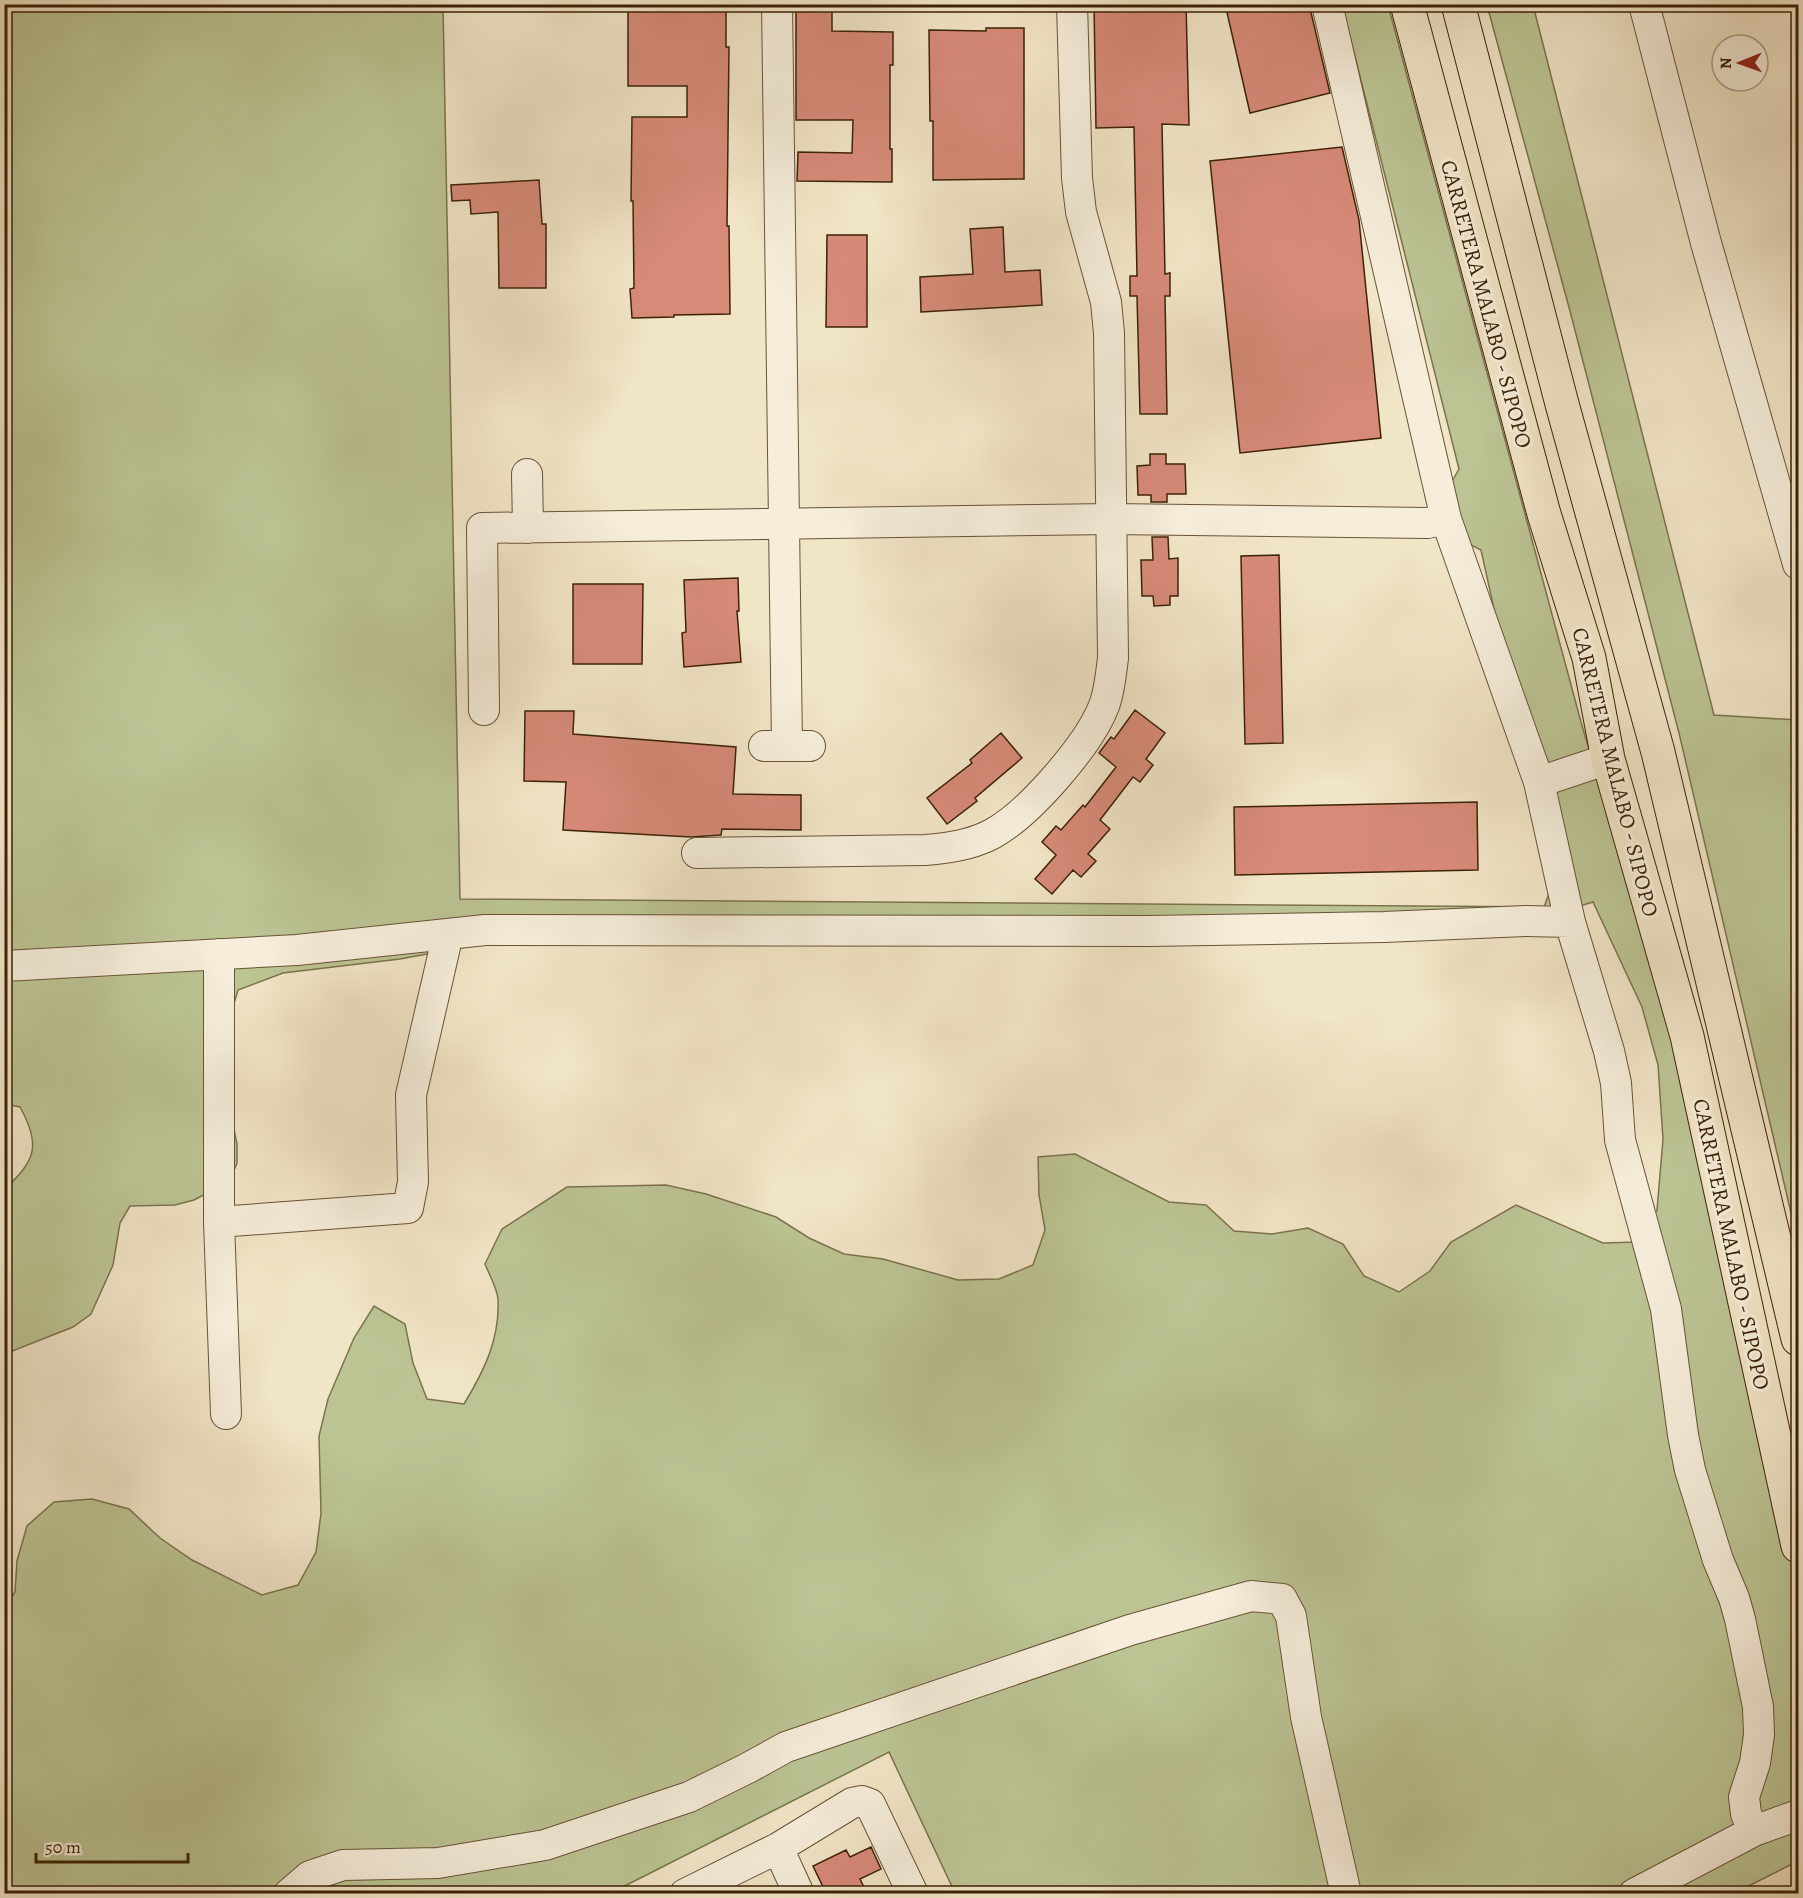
<svg xmlns="http://www.w3.org/2000/svg" width="1803" height="1898" viewBox="0 0 1803 1898" font-family="Alegreya,serif">
<rect width="100%" height="100%" fill="#f1e5c7"/>
<filter id="stains"><feTurbulence type="fractalNoise" baseFrequency=".00333" numOctaves="4"/><feColorMatrix values="0 0 0 0 .2 0 0 0 0 .09 0 0 0 0 .02 0 0 0 .5 -.17"/></filter>
<radialGradient id="worn" r=".72"><stop offset=".6" stop-color="#630" stop-opacity="0"/><stop offset="1" stop-color="#630" stop-opacity=".3"/></radialGradient>
<path fill="#bcc494" stroke="#7c734c" stroke-width="1.5" d="M5,5H443L460,899L1544,907L1554,880L1481,550L1428,523L1459,469L1342,5H1388L1581,722L1676,1047L1798,1493V1861L1733,1894L955,1893L889,1752L611,1893H5V1608L15,1592L17,1561L27,1526L54,1502L92,1499L129,1509L160,1538L192,1560L262,1595L298,1585L316,1552L321,1513L319,1436L328,1399L354,1338L374,1306L405,1324L413,1363L427,1399L464,1404C484,1371 500,1339 498,1299C497,1288 489,1274 485,1264L502,1229L567,1187L666,1185L706,1194L776,1217L809,1238L844,1254L883,1259L958,1280L999,1279L1033,1265L1045,1230L1039,1195L1038,1157L1075,1154L1169,1202L1206,1205L1234,1231L1272,1234L1308,1228L1343,1244L1364,1276L1399,1292L1430,1271L1451,1242L1516,1205L1603,1243L1637,1242L1657,1210L1663,1139L1658,1065L1642,1007L1593,902L1503,930L493,942L400,959L283,973L238,990L219,1054L237,1144V1163L229,1182L194,1200L175,1205L130,1206L120,1223L113,1265L91,1314L73,1327L5,1354V1189C36,1160 41,1145 20,1107L5,1104Z
M1487,5H1533L1714,715L1798,720V1243L1679,733L1570,311Z"/>
<path fill="#d78a78" stroke="#3c2205" stroke-width="1.5" d="M628,4H726V47H729L727,226H729L730,314L674,315V317L632,318L630,289L634,288L633,201H631L632,117H687V86H628Z
M796,4H832V31L893,32V65H890V149H892V182L797,181L798,152L852,153L853,120H796Z
M1094,4H1186L1189,125L1162,124L1165,274L1170,273V296H1165L1167,414H1140L1137,296H1130V276H1137L1134,127L1096,128Z
M1240,4H1309L1330,93L1250,113L1226,8Z
M986,28H1024V179L933,180V121H930L929,30L986,31Z
M1342,147L1359,220L1381,438L1240,453L1210,161Z
M539,180L542,224H546V288H499L498,212L471,214L470,200L452,201L451,185Z
M1003,227L1005,272L1040,270L1042,305L921,312L920,277L973,274L970,229Z
M827,235H867V327H826Z
M1150,454H1166V464H1185L1186,494H1167V502H1151V495H1138L1137,466L1150,465Z
M1152,537H1168L1169,559L1178,558V596H1170V605L1154,606L1153,596H1142L1141,560H1153Z
M1279,555L1283,743L1245,744L1241,556Z
M738,578L739,611H737L741,662L684,667L682,633L686,632L684,580Z
M573,584H643L642,664H573Z
M1135,710L1165,733L1146,759L1153,765L1140,782L1133,777L1100,820L1110,829L1088,854L1096,861L1081,877L1073,870L1052,894L1035,879L1056,855L1042,842L1056,826L1061,830L1083,805L1085,807L1116,767L1099,753L1111,737L1114,739Z
M525,711H574L573,734L736,747L733,794L801,795V830L722,829L721,835L691,837L563,830L566,782L524,781Z
M1001,733L1022,758L975,798L977,801L947,824L927,798L972,763L970,760Z
M1477,802L1478,870L1235,875L1234,807Z
M871,1847L881,1869L860,1879L867,1893H826L813,1866L846,1850L850,1857Z"/>
<g fill="none" stroke-linecap="round" stroke-linejoin="round">
<g stroke="#695336" stroke-width="32">
<path id="minor" d="M777,4L787,746
M1327,4L1446,519L1539,782L1570,922L1609,1051L1616,1083L1620,1140L1666,1309L1683,1435L1690,1470L1718,1560L1734,1598L1740,1619L1758,1707L1759,1735L1755,1763L1744,1797L1746,1814L1754,1831L1798,1815
M1644,4L1706,243L1798,564
M527,474L528,528
M484,710L482,528L1111,519L1428,523L1446,519
M764,746H810
M1539,782L1608,759
M697,853L925,850C949,848 971,845 992,834C1029,814 1091,743 1105,703C1110,688 1111,673 1113,658L1109,333L1106,302L1081,212L1077,178L1072,4
M219,954V1222
M4,966L297,950L485,930L1149,931L1384,927L1526,921L1570,922
M226,1414L219,1222L408,1208L413,1182L411,1095L448,934
M778,1848L799,1894
M289,1894L310,1876L343,1865L438,1863L545,1845L689,1797L748,1768L786,1747L1130,1630L1251,1596L1282,1599L1291,1616L1306,1717L1346,1894
M685,1894L778,1848L852,1803L862,1801L870,1804L913,1894
M1634,1894L1754,1831"/>
</g>
<g stroke="#3c2205" stroke-width="35">
<path id="highway" d="M1407,4L1544,514L1589,658L1608,759L1687,1036L1798,1546
M1458,4L1562,404L1658,752L1798,1339"/>
</g>
<use href="#minor" stroke="#f6eedb" stroke-width="30"/>
<use href="#highway" stroke="#f1e5c7" stroke-width="33"/>
</g>
<g text-anchor="middle" stroke-width="6" stroke-linejoin="round" paint-order="stroke">
<g font-size="22" fill="#3c2205" stroke="#f6eedb">
<text transform="translate(1487 304) rotate(75)" y="8">CARRETERA MALABO - SIPOPO</text>
<text transform="translate(1616 772) rotate(76)" y="8">CARRETERA MALABO - SIPOPO</text>
<text transform="translate(1732 1244) rotate(78)" y="8">CARRETERA MALABO - SIPOPO</text>
</g>
</g>
<rect width="1803" height="1898" fill="none" stroke="#f1e5c7" stroke-width="24"/>
<rect x="6" y="6" width="1791" height="1886" fill="none" stroke="#3c2205" stroke-width="3"/>
<rect x="12" y="12" width="1779" height="1874" fill="none" stroke="#3c2205" stroke-width="1.5"/>
<g transform="translate(1740 63) rotate(269)"><circle r="28" fill="#f6eedb" stroke="#ac9c85" stroke-width="1.5"/>
<path d="M0-4.5L10 22L0 15L-10 22Z" fill="#8f2418"/>
<text y="-9" font-size="16" font-weight="bold" text-anchor="middle" fill="#3c2205">N</text>
</g>
<path d="M36 1853v9h152v-9" fill="none" stroke="#3c2205" stroke-width="3"/>
<text x="45" y="1853" font-size="18" fill="#3c2205" stroke="#f6eedb" stroke-width="4.5" paint-order="stroke">50 m</text>
<rect width="100%" height="100%" filter="url(#stains)"/>
<rect width="100%" height="100%" fill="url(#worn)"/>
</svg>
